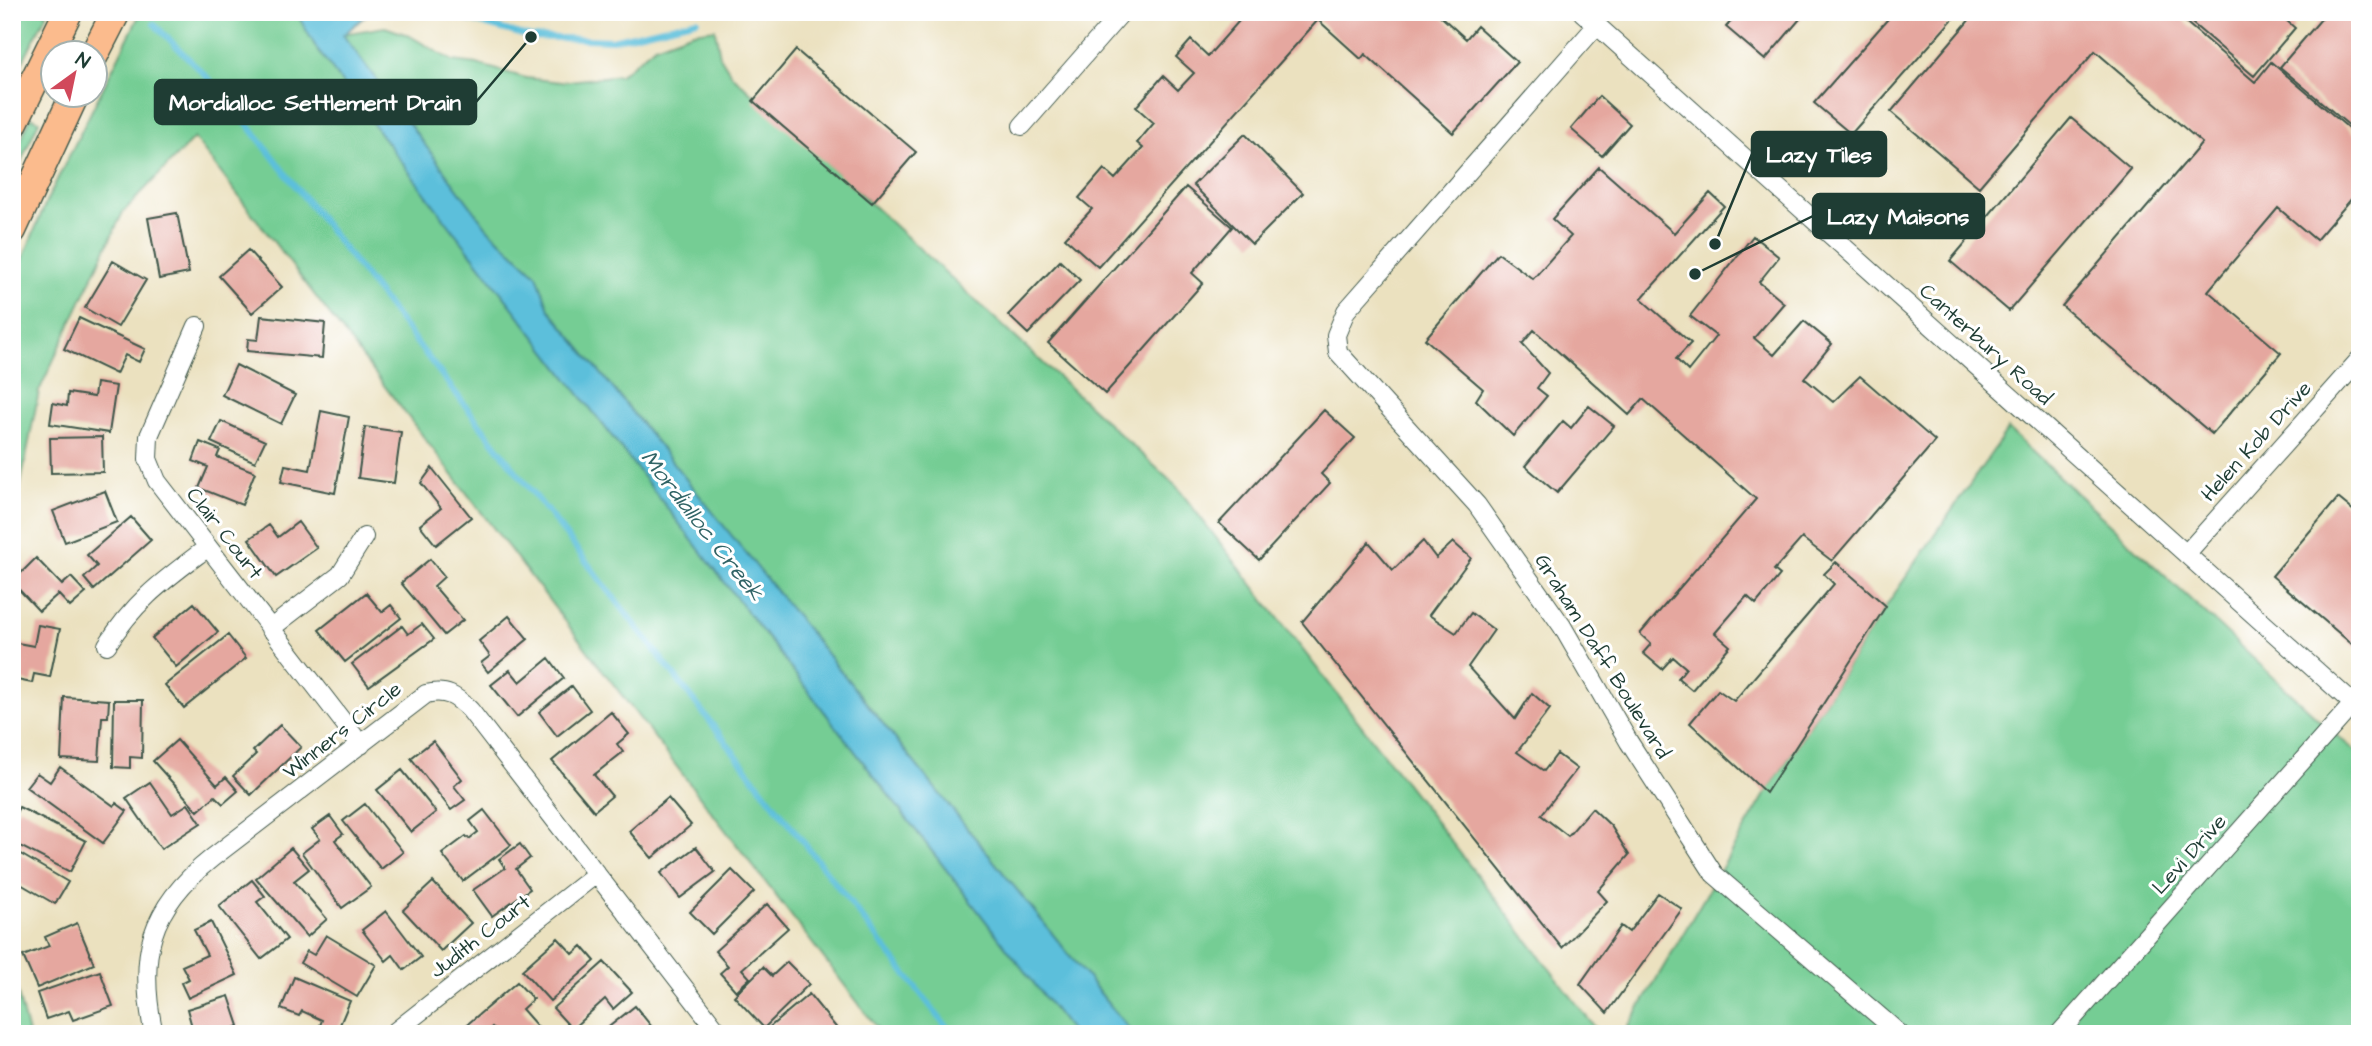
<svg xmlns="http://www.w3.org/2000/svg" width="2372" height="1046" viewBox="0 0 2372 1046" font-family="'Architects Daughter',sans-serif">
<rect width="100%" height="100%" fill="#fff"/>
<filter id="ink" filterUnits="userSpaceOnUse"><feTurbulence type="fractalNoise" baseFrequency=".0143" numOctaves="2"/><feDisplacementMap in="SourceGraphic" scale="14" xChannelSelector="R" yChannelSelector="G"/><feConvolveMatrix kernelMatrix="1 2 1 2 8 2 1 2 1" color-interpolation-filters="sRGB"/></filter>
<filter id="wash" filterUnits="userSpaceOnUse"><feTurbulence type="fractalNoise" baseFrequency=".00686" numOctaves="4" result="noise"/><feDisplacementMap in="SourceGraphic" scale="28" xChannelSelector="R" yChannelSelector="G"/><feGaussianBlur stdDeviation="1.57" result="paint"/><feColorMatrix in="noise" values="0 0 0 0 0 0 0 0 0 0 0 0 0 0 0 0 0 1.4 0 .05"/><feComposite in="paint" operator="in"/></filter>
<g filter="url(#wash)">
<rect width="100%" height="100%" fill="#ebe1bf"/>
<path fill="#74cd94" stroke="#4a8564" stroke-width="2" d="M12,12H48L12,82Z
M141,12H296L317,49L449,225L1073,1034H882L194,138L123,212L39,391L12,528V285L47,200Z
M385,27L408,35L453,61L477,64L526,78L561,82L620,75L655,46L693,32L715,29L720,56L731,74L1176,486L1600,1034H1133L549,309L537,275L487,228L342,34Z
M31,117L39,121L12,182V159Z
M2008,429L2330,730L2360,755V1034H1624L1766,793L1886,606Z
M12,971L28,1034H12Z"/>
<path fill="#5cbfdb" stroke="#3e7e88" stroke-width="2" d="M296,12H370L343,35L487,228L537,275L549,309L1133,1034H1073L449,225L317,49Z"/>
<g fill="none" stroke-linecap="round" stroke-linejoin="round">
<path stroke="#5cbfdb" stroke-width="6" d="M439,12L531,37L612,40L697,20
M154,24L211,81
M221,90L952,1034"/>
</g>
<g id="blocks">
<path fill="#e5a79f" d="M1230,12H1436L1466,39L1477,26L1517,62L1453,133L1365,54L1361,59L1318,20L1098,267L1065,238L1092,209L1079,198L1104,169L1115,179L1143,148L1137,143L1154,123L1136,107L1163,76L1178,90L1194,73L1176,57L1191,40L1208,56L1239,21Z
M1739,12H1806L1765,60L1726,27Z
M1894,12H1959L1851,134L1814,103Z
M1976,12H2174L2255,82L2271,62L2360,138V189L2316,240L2278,208L2208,291L2281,353L2212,434L2062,306L2202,143L2095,51L1979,187L1891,112Z
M2179,12H2277L2295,28L2254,76Z
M2327,12H2360V131L2358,133L2280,67Z
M796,50L916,152L872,203L753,101Z
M1599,96L1630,124L1602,156L1571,129Z
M2071,118L2131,169L2009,311L1950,261Z
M1245,134L1303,193L1252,244L1193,185Z
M1599,167L1674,233L1710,193L1724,206L1641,299L1691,343L1676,359L1688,371L1716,336L1690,316L1753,236L1779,257L1759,282L1784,303L1754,338L1774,355L1804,321L1832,344L1804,378L1833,402L1860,376L1935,441L1832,561L1802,538L1774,570L1780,575L1756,604L1747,596L1715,633L1730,646L1692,690L1678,678L1686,668L1673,657L1662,669L1643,653L1651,644L1640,634L1756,499L1643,399L1629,415L1534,330L1522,344L1548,373L1537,388L1547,396L1513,436L1476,400L1483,389L1425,339L1498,253L1533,279L1571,236L1552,219Z
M1186,187L1232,227L1192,273L1203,283L1105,394L1048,343Z
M177,213L189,273L159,279L148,218Z
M248,250L282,287L252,313L219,276Z
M113,261L146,280L118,327L85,308Z
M1060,261L1080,280L1028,334L1008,315Z
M261,316L325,323L322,358L247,351L248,339L258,340Z
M79,318L145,349L139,362L125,355L116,374L64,349Z
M236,365L295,395L281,424L222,395Z
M96,383L116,386L109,433L50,424L53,403L67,406L68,393L94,397Z
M1589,406L1614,426L1557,493L1525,466L1563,421L1571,428Z
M1324,410L1355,438L1321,474L1330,483L1259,560L1219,523Z
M321,411L349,417L335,493L281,482L285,465L310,470Z
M221,421L265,441L255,462L211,442Z
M365,427L401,432L394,483L358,478Z
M102,437L103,472L51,473L50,438Z
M200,442L220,450L217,457L255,472L242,505L199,488L208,467L193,461Z
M432,468L471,517L436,545L420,525L441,508L421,483Z
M105,491L117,522L65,542L53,511Z
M2338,498L2360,516V651L2272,576Z
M131,517L151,540L94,590L84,578L97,566L87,555Z
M298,522L317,548L276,577L249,539L269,525L278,537Z
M1423,541L1436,558L1453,542L1471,558L1429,615L1456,633L1471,613L1494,630L1468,667L1515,719L1532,693L1550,709L1517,752L1544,771L1557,754L1577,769L1541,815L1568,836L1592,808L1611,826L1629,855L1598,891L1607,901L1562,948L1302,622L1369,542L1393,570Z
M36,558L62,585L71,577L86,593L70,607L58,594L39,611L12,582Z
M430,559L444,577L434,586L463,620L444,635L401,583Z
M1836,562L1886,606L1766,793L1690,723L1718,690L1734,701L1834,584L1824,574Z
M366,593L382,612L391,605L401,618L345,662L319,630Z
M194,603L218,632L176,667L152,638Z
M509,616L528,639L488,672L481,663L490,656L479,641Z
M422,624L434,639L369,686L352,664L402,626L408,634Z
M38,625L60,629L50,677L34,674L32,683L12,679V642L34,646Z
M228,635L246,658L184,708L165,685Z
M549,658L564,678L517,717L491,685L510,670L520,682Z
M572,686L590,710L557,736L539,712Z
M64,697L109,700L108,717H102L99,761L61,759Z
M114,700H143L142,758L130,757V768L113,767Z
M611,712L629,734L617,744L623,752L594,775L612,796L594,811L552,761Z
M280,725L301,747L251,795L233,776L256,754L253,751Z
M177,740L217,785L226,777L238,791L223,804L215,796L198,811L153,761Z
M433,741L462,779L454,786L465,800L451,810L411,758Z
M60,767L114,806L116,803L127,811L103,843L26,787L37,773L50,782Z
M402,770L436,812L411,832L377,790Z
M150,782L172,814L188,804L201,823L161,849L126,798Z
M668,798L691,825L652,858L629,831Z
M365,804L403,852L381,869L343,821Z
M19,807L86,841L70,872L12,842V820Z
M484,810L511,845L463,881L442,854L466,836L469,839L478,832L470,821Z
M330,816L343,834L335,840L371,887L342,908L302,853L320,839L312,829Z
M520,844L530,858L516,869L530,889L492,916L473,890L505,868L499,859Z
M696,847L715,872L680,898L661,873Z
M291,848L309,869L294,881L327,919L307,937L256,878Z
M17,852L68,882L55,904L12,879V859Z
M732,870L754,892L712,934L690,912Z
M252,880L265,896L257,902L287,939L261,959L219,906Z
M433,882L471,923L441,951L403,910Z
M1658,893L1682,909L1607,1013L1580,984L1621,926L1629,932Z
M767,904L788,928L742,969L750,978L736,991L720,973L728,966L715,951Z
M386,911L421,957L404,970L393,955L386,961L362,930Z
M211,922L237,975L188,998L181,983L189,979L182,966L207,955L194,930Z
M77,923L94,964L37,988L23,956L49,946L45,937Z
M326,935L376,965L357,997L300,963L307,951L314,955Z
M558,938L573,954L582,946L595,961L550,1001L522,970Z
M604,962L632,992L613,1009L605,999L572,1029L553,1008Z
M787,962L809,984L764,1028L734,996L763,967L772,976Z
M100,971L113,1006L73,1020L69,1011L46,1019L37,993Z
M294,977L350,1001L336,1034H317L322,1020L302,1011L299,1016L281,1009Z
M517,982L533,999L522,1009L544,1034H499L492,1027L485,1034H456Z
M809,994L839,1031L836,1034H767L765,1031Z
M229,996L239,1026L216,1034H194L187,1009Z
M635,1006L652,1027L643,1034H600Z"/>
</g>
</g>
<g filter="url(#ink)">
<use href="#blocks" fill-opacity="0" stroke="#3e5649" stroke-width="2"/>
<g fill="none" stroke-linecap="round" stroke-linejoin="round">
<g stroke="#3e5649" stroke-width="20">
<path id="minor" d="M1582,12L2360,710
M1597,25L1346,311L1336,335L1338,352L1477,505L1562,626L1629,742L1714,874L1900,1034
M1022,126L1122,12
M197,326L149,436L148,459L157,481L361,745
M2186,554L2360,359
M270,629L340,575L364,537
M107,645C136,599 166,579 208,547
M154,1034C137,956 149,908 212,858L426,694C446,689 456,696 470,710L720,1034
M392,1034L596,874
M2059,1034L2353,704"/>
</g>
<g stroke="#3e5649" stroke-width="31">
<path id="primary" d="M94,55L116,12
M12,126L68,12
M12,230L75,94"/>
</g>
<use href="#minor" stroke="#fff" stroke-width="18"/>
<use href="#primary" stroke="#fbbb8d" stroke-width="28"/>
</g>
</g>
<g text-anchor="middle" stroke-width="6" stroke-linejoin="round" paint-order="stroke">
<g font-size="21" fill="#1f3d34" stroke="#fff">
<text transform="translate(1986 344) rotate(42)" y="7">Canterbury Road</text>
<text transform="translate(2256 441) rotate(-48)" y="7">Helen Kob Drive</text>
<text transform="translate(225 533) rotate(52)" y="7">Clair Court</text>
<text transform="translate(1603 656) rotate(58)" y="7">Graham Daff Boulevard</text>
<text transform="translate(342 730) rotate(-38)" y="7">Winners Circle</text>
<text transform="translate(2189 854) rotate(-48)" y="7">Levi Drive</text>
<text transform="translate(480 936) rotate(-38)" y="7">Judith Court</text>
</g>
<g font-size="23" font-style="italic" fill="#316466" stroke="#fff">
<text transform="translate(703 525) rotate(52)" y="8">Mordialloc Creek</text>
</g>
</g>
<path fill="none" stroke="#1f3d34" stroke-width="2.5" d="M531 37L476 102M1715 244L1752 154M1695 274L1813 216"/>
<g fill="#1f3d34" stroke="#fff" stroke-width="2.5">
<circle cx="531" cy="37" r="7"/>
<circle cx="1715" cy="244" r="7"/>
<circle cx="1695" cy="274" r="7"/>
</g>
<g fill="#1f3d34" stroke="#1f3d34" stroke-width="2.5">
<rect x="155" y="80" width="321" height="44" rx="7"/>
<rect x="1752" y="132" width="134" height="44" rx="7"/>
<rect x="1813" y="194" width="171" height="44" rx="7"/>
</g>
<g font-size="23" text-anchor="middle" font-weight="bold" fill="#fff">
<text x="315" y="110">Mordialloc Settlement Drain</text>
<text x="1819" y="162">Lazy Tiles</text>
<text x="1898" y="224">Lazy Maisons</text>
</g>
<rect width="2372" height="1046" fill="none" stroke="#fff" stroke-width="42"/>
<g transform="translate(74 74) rotate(33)"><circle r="33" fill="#ffffff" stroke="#a5b1ae" stroke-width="2"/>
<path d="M0-5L12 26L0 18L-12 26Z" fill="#d1495b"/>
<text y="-10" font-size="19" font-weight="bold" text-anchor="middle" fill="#1f3d34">N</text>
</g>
</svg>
